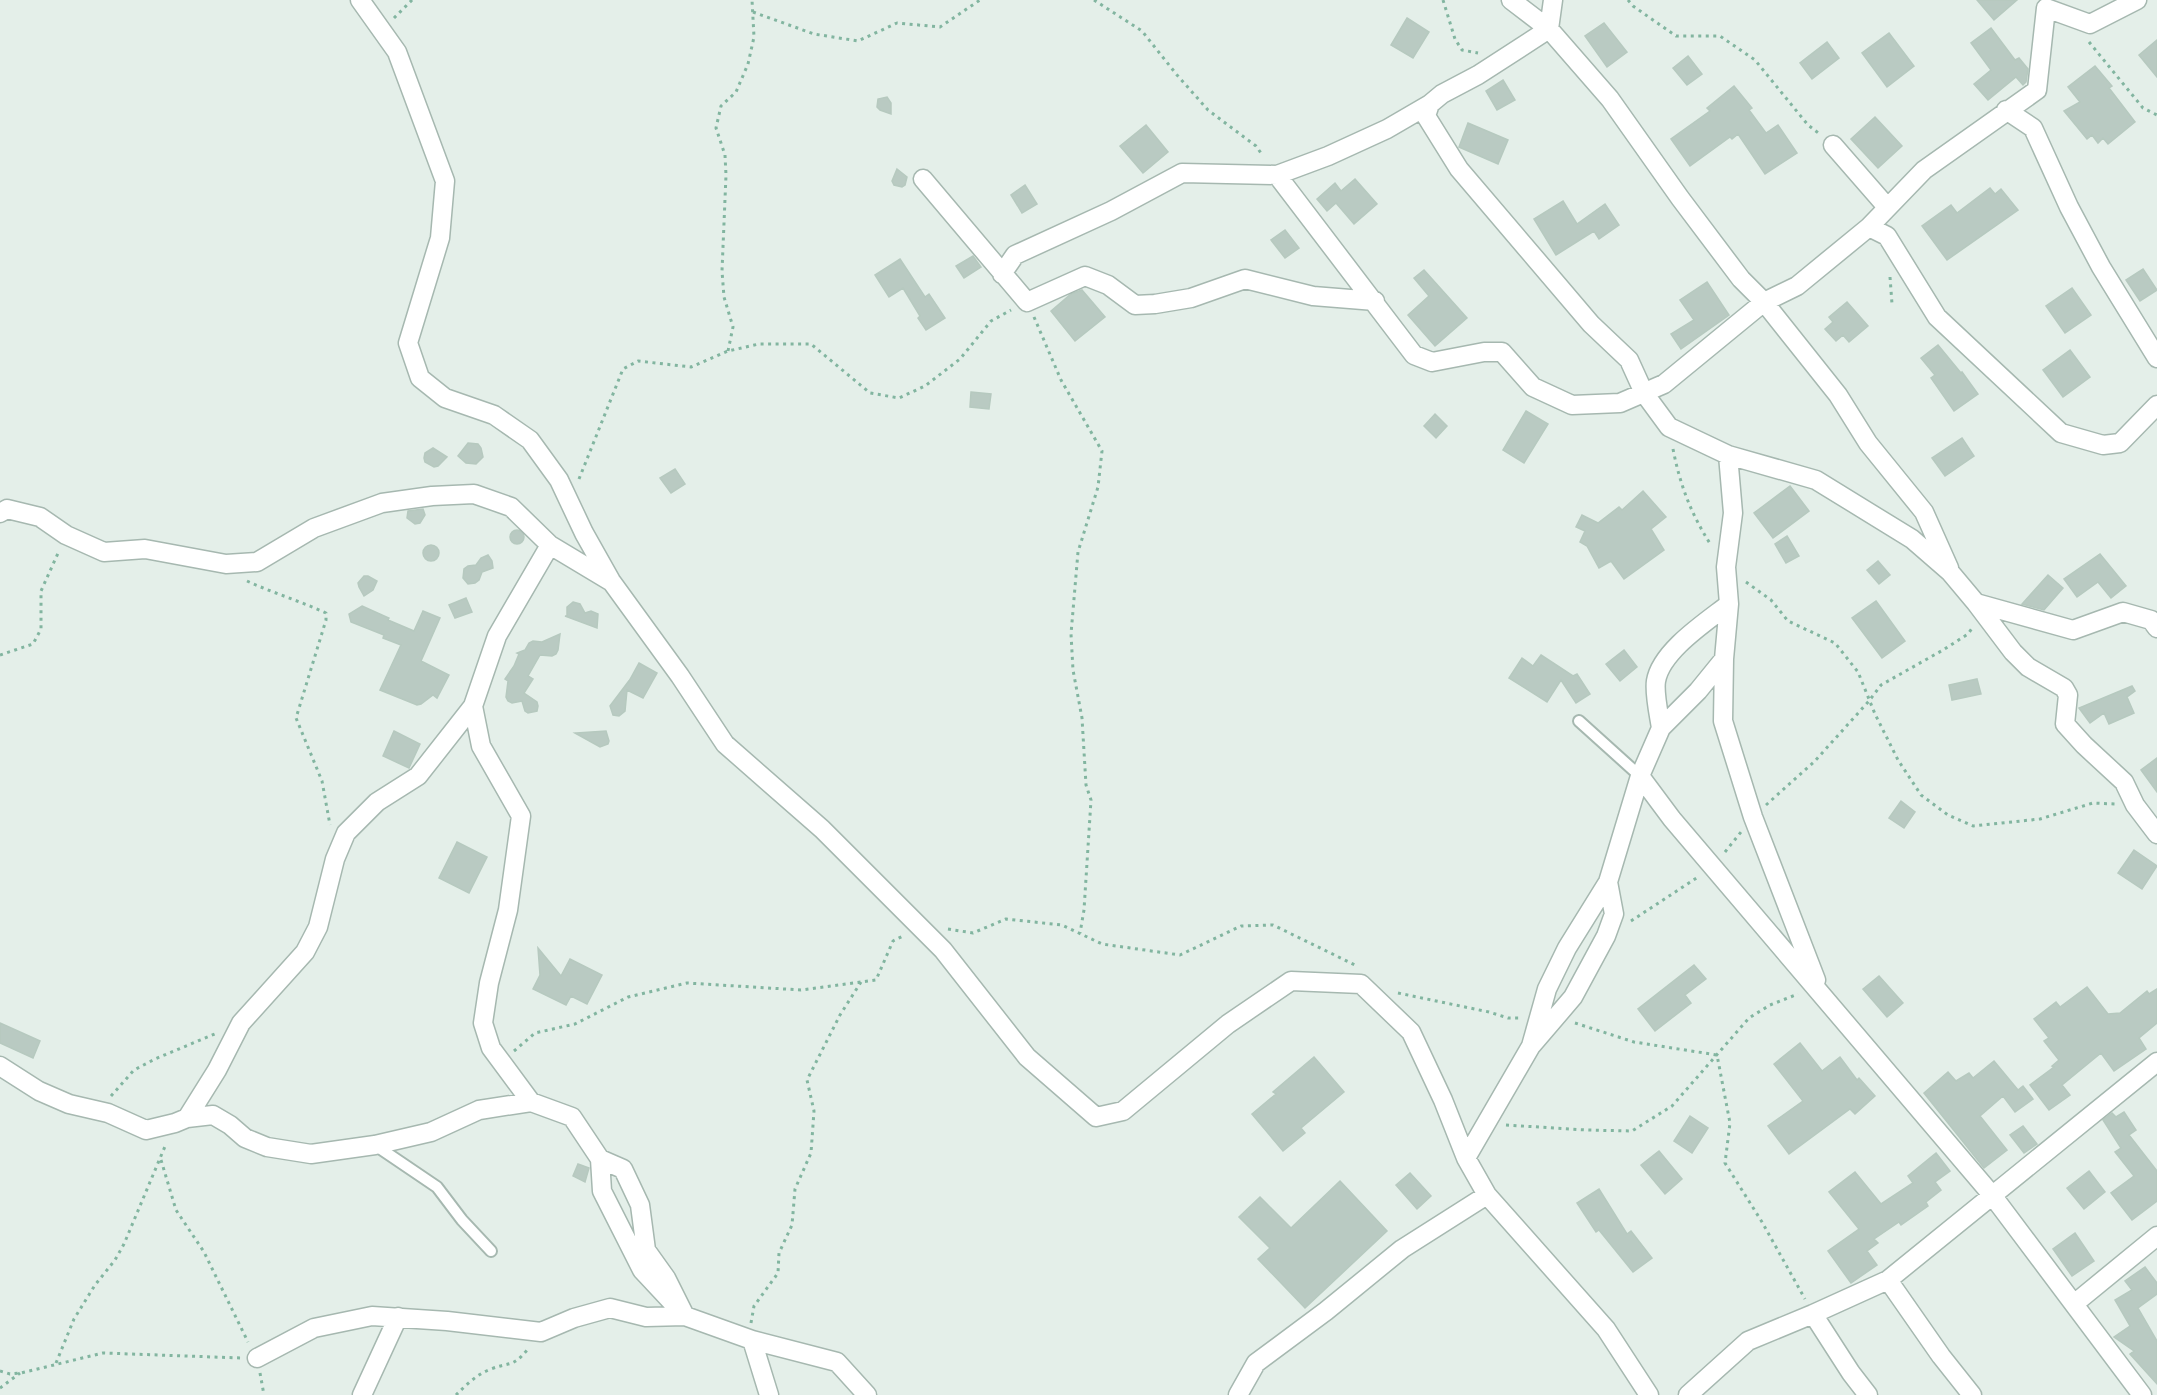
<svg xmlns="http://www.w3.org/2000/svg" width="2157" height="1395" viewBox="0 0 2157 1395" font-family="'Noto Sans',sans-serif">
<rect width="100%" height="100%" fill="#e4efe9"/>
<path fill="#b9cac2" stroke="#b6c9bf" stroke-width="1.5" d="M1977,0H2017L1994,20Z
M1407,18L1429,32L1413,58L1391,45Z
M1604,23L1627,52L1607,67L1585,36Z
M1991,28L2015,60L2019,58L2028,69L2026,82L2023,85L2016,77L1988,100L1974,84L1991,70L1971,43Z
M1889,33L1914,66L1887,87L1862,53Z
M2157,40V77L2139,55Z
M1827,42L1839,58L1812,79L1800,63Z
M1688,56L1702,74L1687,85L1673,68Z
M2095,66L2112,86L2109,88L2135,122L2108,144L2103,138L2098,143L2092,135L2087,139L2064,111L2080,102L2068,87Z
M1503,80L1515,100L1497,110L1486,91Z
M1734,86L1752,108L1749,110L1766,133L1778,125L1797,153L1765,174L1738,134L1732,139L1730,137L1690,166L1671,139L1710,111L1707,108Z
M887,97L891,103V114L880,110L877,107L878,99Z
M1875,117L1902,146L1878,168L1851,139Z
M1468,123L1508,140L1498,164L1459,147Z
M1146,125L1168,152L1143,173L1120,146Z
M897,169L907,177L905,185L902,187L894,185L892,181Z
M1355,179L1377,204L1354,224L1336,203L1327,211L1317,199L1335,183L1341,191Z
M1025,185L1037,204L1022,213L1011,195Z
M1990,188L1995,194L2001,189L2018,210L1947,260L1922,226L1951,205L1957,213Z
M1563,201L1577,224L1605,204L1619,225L1599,239L1594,231L1556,255L1534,219Z
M1285,230L1299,248L1285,258L1271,240Z
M973,256L981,267L964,278L956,266Z
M900,259L925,297L929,294L945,318L926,330L918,318L920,316L903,288L889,297L875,275Z
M2143,269L2157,290L2140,301L2126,280Z
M1424,270L1467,318L1435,346L1408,315L1429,296L1414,278Z
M1707,282L1729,315L1681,349L1671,334L1694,320L1680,300Z
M2072,288L2091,315L2065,333L2046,306Z
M1082,290L1105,317L1075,341L1051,311L1071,294Z
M1847,302L1868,326L1849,342L1843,335L1836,341L1825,329L1833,322L1829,317Z
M1938,345L1961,373L1962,372L1978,394L1954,411L1931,378L1935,375L1921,358Z
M2070,350L2090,377L2063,397L2043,370Z
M971,392L991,394L989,409L970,407Z
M1526,411L1548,424L1524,463L1503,450Z
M1435,414L1447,426L1436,438L1424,426Z
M1962,438L1974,456L1945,476L1932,458Z
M468,443L478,444L481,448L483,457L476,464L466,463L458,456Z
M433,448L447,457L438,466L434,467L425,462L424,458L425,453Z
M675,469L685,484L671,493L660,478Z
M1790,486L1809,511L1773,538L1754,513Z
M1643,491L1666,517L1651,529L1664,550L1624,579L1611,561L1599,568L1587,546L1580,542L1585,531L1576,527L1582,515L1598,523L1619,507L1622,510Z
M423,509L425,515L420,523L415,524L407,518L408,511Z
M510 537a7 7 0 1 1 14 0a7 7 0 1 1-14 0Z
M1787,536L1799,556L1786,563L1775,544Z
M423 553a8 8 0 1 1 16 0a8 8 0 1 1-16 0Z
M2100,554L2126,586L2111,598L2098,582L2077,597L2064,579Z
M488,555L492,561L493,568L482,572L479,580L475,583L468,584L463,578L464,569L468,566L476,565L481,558Z
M1878,561L1890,575L1879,584L1867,570Z
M2048,575L2063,588L2044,610L2022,604Z
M364,576H368L377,581L373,590L364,596L359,587L358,583Z
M466,598L472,612L455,618L449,605Z
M1876,601L1905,641L1882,658L1852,618Z
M573,602L580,604L585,613L591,611L598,614L597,628L565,616H567V607Z
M362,606L389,618L388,620L414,631L423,611L440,618L421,661L449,675L437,698L433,695L421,704L417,705L380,690L401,645L383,638L384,635L351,622L349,614Z
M560,634L558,650L556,654L552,656L540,655L528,676L533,679L524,693L537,702L538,706L537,711L528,713L525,711L522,701L512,703L508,701L506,697L508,681L505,679L514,666L519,654L517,653L525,650L529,643L533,641L542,642Z
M1624,650L1637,667L1620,681L1606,664Z
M1541,655L1573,676L1577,674L1590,694L1576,703L1561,680L1547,702L1509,678L1522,658L1533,666Z
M639,663L657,673L643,698L627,690L625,711L619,716L613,715L610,706L628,682V683Z
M1977,679L1981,694L1952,700L1949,685Z
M2132,686L2135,691L2127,697L2134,713L2109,724L2104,713L2090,723L2079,708Z
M394,731L420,744L409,768L383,756Z
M606,731L609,741L608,744L600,747L575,733Z
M2157,758V792L2141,770Z
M1901,801L1915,812L1904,828L1889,818Z
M457,842L487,857L469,893L439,878Z
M2134,850L2157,866L2142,889L2118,873Z
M538,948L561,976L570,959L602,975L587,1004L571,996L566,1005L533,989L540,975Z
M1694,965L1706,979L1685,995L1691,1003L1655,1031L1638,1009Z
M1879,976L1903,1003L1887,1017L1863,989Z
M2087,987L2108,1014L2120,1013L2147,991L2149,994L2157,989V1023L2139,1038L2146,1049L2114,1071L2101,1053L2062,1085L2070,1095L2049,1110L2030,1085L2054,1067L2052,1066L2059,1060L2044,1041L2049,1038L2034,1019L2056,1002L2060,1007Z
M0,1023L40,1041L33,1058L0,1043Z
M1800,1043L1822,1071L1840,1057L1857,1080L1859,1078L1875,1096L1855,1114L1850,1109L1789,1154L1768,1126L1803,1101L1774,1064Z
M1314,1057L1344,1092L1301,1128L1305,1133L1283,1151L1252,1114L1276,1094L1273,1092Z
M1994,1061L2018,1090L2023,1086L2033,1099L2015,1112L2003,1096L1980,1116L2007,1150L1984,1168L1924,1093L1948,1072L1956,1081L1969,1073L1973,1078Z
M2124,1112L2136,1130L2129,1135L2157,1171V1201L2132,1220L2111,1193L2134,1176L2115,1152L2121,1148L2103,1120L2112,1113L2116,1117Z
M1690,1116L1708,1128L1692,1153L1674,1141Z
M2023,1126L2037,1144L2024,1153L2010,1135Z
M1659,1151L1682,1179L1665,1194L1641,1165Z
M1936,1153L1950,1171L1935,1182L1941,1190L1926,1202L1928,1206L1901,1225L1899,1222L1874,1239L1878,1243L1867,1251L1877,1265L1851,1283L1828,1251L1859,1229L1829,1192L1855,1172L1881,1204L1913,1183L1908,1176Z
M578,1164L589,1168L585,1182L573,1176Z
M2089,1171L2105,1192L2084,1209L2067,1188Z
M1410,1173L1431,1196L1417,1209L1396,1185Z
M1340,1181L1387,1231L1305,1308L1258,1259L1270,1248L1239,1217L1260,1197L1291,1228Z
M1599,1189L1627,1234L1631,1231L1652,1258L1633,1272L1599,1230L1596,1232L1577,1203Z
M2075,1233L2094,1261L2072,1276L2053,1249Z
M2145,1267L2157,1283V1294L2138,1308L2157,1341V1384L2130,1354L2134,1351L2114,1337L2130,1326L2115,1300L2132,1290L2125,1281Z"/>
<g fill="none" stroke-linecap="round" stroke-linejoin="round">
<g stroke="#a6b8b0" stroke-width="14">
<path id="service" d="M1579,721L1640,776
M375,1145L437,1187L462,1220L491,1251"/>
</g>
<g stroke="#a6b8b0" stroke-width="21">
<path id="minor" d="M360,0L397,52L445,181L440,238L408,343L420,378L445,398L494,415L530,440L559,480L584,533L611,581L680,676L725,744L822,829L943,950L1027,1057L1096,1117L1123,1111L1228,1024L1291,981L1361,984L1411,1032L1443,1100L1466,1158L1487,1195L1606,1329L1649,1395
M1511,0L1549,29L1478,75L1442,94L1430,104L1426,116L1459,169L1591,324L1629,360L1644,393L1669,427L1728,455L1816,480L1912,539L1950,572L1976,603L2073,630L2123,612L2151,620L2157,628
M1553,0L1549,29L1610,99L1680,198L1741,279L1764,302L1838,395L1868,443L1924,512L1949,568
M2006,110L2033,128L2069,207L2101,267L2157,358
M1833,145L1887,207
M1277,175L1414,355L1432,362L1484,352H1502L1533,387L1572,405L1620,403L1664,384L1764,302L1797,286L1869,227L1924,170L2037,90L2046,8L2090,24L2137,0
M923,179L1027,302L1085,276L1108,285L1135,305L1155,304L1191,298L1245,279L1313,296L1375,301
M1869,227L1887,236L1937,317L2061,433L2103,445L2120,443L2157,405
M1002,274L1015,255L1111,211L1182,173L1277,175L1328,156L1387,129L1430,104
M0,513L7,509L40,517L66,535L104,552L145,549L226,564L257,562L314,528L382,503L432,496L474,494L511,507L550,545L610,581
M1976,603L2013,652L2028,667L2064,688L2068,695L2065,724L2084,745L2124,782L2135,805L2157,834
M1724,659L1723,721L1753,817L1816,980
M473,706L481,746L521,816L508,910L489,983L483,1023L491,1048L531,1102
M1661,728C1659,715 1654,693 1656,681C1661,651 1706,622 1729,604
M1640,776L1672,819L1992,1195L2142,1395
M1532,1045L1573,997L1606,936L1614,914L1608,882
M0,1066L39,1091L69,1104L108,1113L146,1130L175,1123L187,1118L213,1115L230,1125L245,1138L267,1147L311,1154L375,1145L431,1132L479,1110L531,1102L572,1117L600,1159L602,1191L642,1270L685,1316L752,1340L837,1362L867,1395
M187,1118L217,1070L241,1023L305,952L318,927L335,859L346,833L377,802L418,776L473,706L497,636L550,545
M1466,1158L1531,1046L1547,989L1567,948L1608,882L1640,776L1661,728L1698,691L1724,659L1729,604L1726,567L1733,513L1728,455
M2074,1304L2157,1236
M752,1340L769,1395
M257,1358L314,1328L372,1316L447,1321L541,1332L574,1318L610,1308L646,1317L685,1316L666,1278L646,1250L640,1205L623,1169L600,1159
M362,1395L398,1317
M1238,1395L1256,1363L1326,1311L1402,1249L1487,1195
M1688,1395L1748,1341L1813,1314
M1868,1395L1851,1373L1813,1314L1888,1280
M1972,1395L1941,1356L1888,1280L2157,1062"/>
</g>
<path stroke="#82b5a0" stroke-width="3" stroke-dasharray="3 4.5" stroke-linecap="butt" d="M1094,0L1142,31L1177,75L1208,110L1256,146L1263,156
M1443,0L1455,39L1462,50L1478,53
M1628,0L1633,6L1676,36H1720L1755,60L1808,125L1821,135
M753,12L814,34L858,41L897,23L940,27L980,0
M394,18L412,0
M2089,42L2143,108L2157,115
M1890,277L1892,304
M1034,317L1061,380L1102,451L1098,487L1078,552L1071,634L1073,670L1082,718L1086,785L1091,800L1084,910L1080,933
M728,351L733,327L724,297L722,271L726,175L725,155L716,128L721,106L736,92L748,64L754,37L752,0
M1673,449C1680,485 1691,514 1711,545
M579,479L623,369L638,361L691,367L728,351L759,344H811L870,393L899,398L925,386L960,359L991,321L1011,310
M247,581C273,593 300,601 326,613V620L296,718L322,781L330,825
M1746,582L1771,600L1788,621L1835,643L1858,672L1875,714L1898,760L1921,795L1948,815L1973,826L2040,819L2093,803L2115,804
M0,655L33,644L41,629V591L59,551
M1766,805L1814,762L1869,701L1881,685L1943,650L1968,634L1973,627
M1725,852L1741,832
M1631,921L1698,877
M948,929L973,933L1006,919L1062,925L1102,944L1180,955L1241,926L1273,925L1355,965
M1398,993L1489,1012L1508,1018H1521
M1575,1023L1634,1042L1717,1055L1730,1123L1725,1163L1762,1222L1805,1299
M514,1051L535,1033L575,1024L628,997L687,983L801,990L876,980L893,941L905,935
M111,1096L134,1070L155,1059L217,1033
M1506,1125L1586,1130L1632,1131L1672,1106L1749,1018L1770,1005L1798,994
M161,1160L176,1210L204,1252L248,1342
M751,1323L754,1306L778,1273L779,1253L792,1225L795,1189L811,1153L814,1111L807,1080L840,1015L861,982
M56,1363L74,1319L95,1285L115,1260L124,1244L166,1144
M0,1371L10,1374L21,1373L103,1353L241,1358
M260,1373L264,1395
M0,1388L20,1373
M456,1395C466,1385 477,1374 491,1369C512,1361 512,1368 528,1349"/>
<use href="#service" stroke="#fff" stroke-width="10"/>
<use href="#minor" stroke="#fff" stroke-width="18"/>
</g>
</svg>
